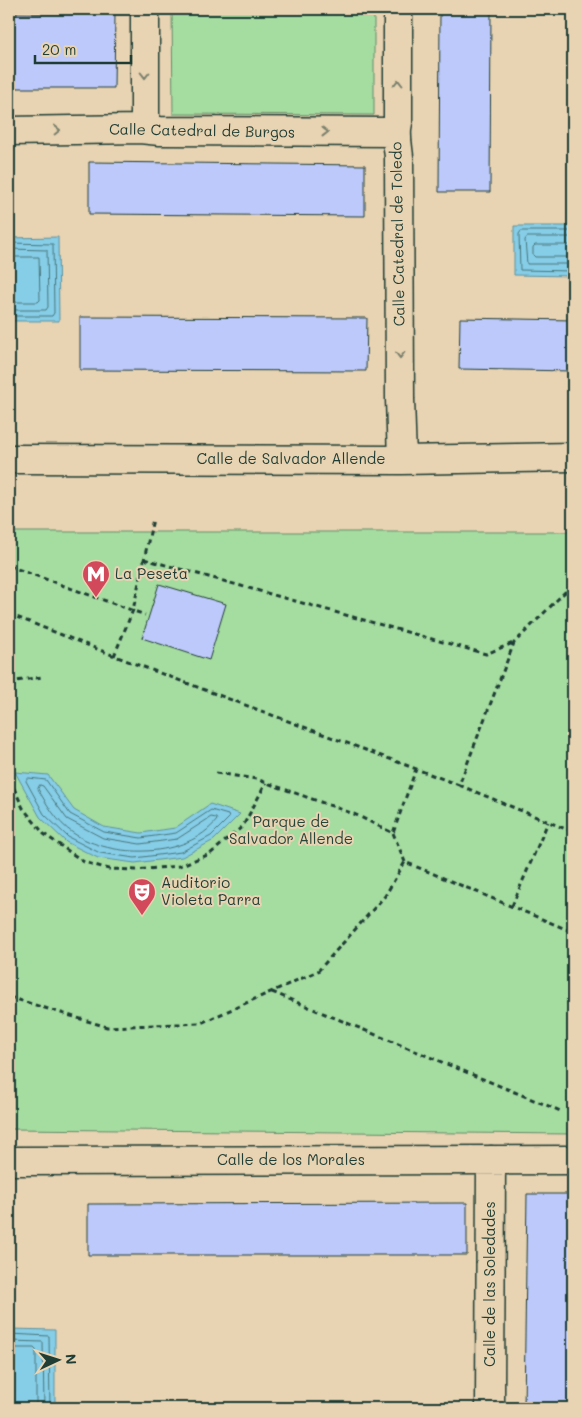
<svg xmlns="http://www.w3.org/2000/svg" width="582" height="1417" viewBox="0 0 582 1417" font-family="Mali,sans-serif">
<rect width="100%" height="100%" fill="#e8d3b2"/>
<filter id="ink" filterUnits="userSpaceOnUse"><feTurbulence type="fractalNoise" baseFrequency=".02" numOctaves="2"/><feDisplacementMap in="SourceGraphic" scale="10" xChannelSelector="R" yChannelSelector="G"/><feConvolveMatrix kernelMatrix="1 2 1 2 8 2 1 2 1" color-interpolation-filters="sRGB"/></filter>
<g filter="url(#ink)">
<path fill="#a5dca0" stroke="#628c6a" d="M172,9H374V115L173,114Z
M9,532H573V1134L9,1129Z"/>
<path fill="#86cde7" stroke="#5d939f" d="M514,226H573V276L514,275Z
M58,237L59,321H9V238Z
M15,772L48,775L74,810L104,827L141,833L175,828L210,804L240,814L214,840L182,857L135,863L98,858L66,842L40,817Z
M9,1329L55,1330V1408H9Z"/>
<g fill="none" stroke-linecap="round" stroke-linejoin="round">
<path stroke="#48777c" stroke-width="1" d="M573,231H521L519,234L520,270L573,271
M573,237H527L525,240L527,264H573
M9,243L53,244L54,313L52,316H9
M573,245H535L533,247V255L535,257H573
M9,249L47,250L48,307L46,310H9
M9,257H39L40,300L38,302H9
M29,778L46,780L70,814L104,832L141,838L176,833L211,810L228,815L229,818L211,836L181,852L135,858L100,853L68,837L44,814L26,781Z
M40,785L43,786L67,819L103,838L140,844L177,839L211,817L216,818L217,820C186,859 112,859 73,833C57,822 47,805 38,789Z
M9,1334L49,1336L50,1408
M9,1341L43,1342L44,1408
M9,1348H34L36,1350V1408"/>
</g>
<path fill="#bdc9fa" stroke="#1f3d34" d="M440,9H491L490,192H439Z
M9,13L115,14L114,88H9Z
M89,162L365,165V216L89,214Z
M80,317L367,318L366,371L80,370Z
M460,318L573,320V371L459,369Z
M159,584L226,604L209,660L142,638Z
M527,1194H573V1408H524Z
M467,1203V1255H88V1204Z"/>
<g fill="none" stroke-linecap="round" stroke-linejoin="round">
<g stroke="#1f3d34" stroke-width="31">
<path id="street" d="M145,9V118L150,129
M398,9V123C395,134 398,146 399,157L400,399L402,460
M9,131L140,129L160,131L395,132
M9,459L402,460L573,457
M9,1161L573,1160
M490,1408L491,1160"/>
</g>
<path stroke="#1f3d34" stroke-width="3" stroke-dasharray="5 4" stroke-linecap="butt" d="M144,559L486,654L513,643
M9,566L145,615
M9,614L125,660L459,785L514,643L565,592L573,593
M114,656L133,610L153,519
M9,682L42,677
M9,771L12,784L23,808L44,834L84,862L109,869L136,870L179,866L210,854L243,826L266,783
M216,773L256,779L354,814L393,833L416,769
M459,785L573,832
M393,833L405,862
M512,906L548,822
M272,992L563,1112
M9,997L107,1027L201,1023L318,971L385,896L405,862L573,932"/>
<use href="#street" stroke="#e8d3b2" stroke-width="28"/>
</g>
<defs><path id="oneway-chevron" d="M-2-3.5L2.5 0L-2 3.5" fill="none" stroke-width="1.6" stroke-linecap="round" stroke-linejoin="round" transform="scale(1.25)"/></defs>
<g stroke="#79806d">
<use href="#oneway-chevron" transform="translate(145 75) rotate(90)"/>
<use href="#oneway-chevron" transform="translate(398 83) rotate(-90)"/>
<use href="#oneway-chevron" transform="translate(57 130) rotate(-1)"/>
<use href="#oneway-chevron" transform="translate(325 132)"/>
<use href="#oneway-chevron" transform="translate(400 355) rotate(90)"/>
</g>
</g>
<defs>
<g id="metro-pin" transform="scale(1.4375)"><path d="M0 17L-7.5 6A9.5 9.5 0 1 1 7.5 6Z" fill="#d1495b" stroke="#e8d3b2"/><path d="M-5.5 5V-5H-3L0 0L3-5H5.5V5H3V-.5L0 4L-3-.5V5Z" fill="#fff"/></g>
<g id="theatre-pin" transform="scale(1.4375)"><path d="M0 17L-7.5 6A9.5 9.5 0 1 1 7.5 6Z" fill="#d1495b" stroke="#e8d3b2"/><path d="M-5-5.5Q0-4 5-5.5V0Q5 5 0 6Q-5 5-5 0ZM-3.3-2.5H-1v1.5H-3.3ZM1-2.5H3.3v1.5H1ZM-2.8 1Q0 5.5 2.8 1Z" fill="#fff"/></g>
</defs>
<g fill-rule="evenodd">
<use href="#metro-pin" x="96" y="574"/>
<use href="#theatre-pin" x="142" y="892"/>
</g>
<g text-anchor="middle" stroke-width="4" stroke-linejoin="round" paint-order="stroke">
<g font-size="15" fill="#1f3d34" stroke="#e8d3b2">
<text transform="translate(202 131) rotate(1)" y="5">Calle Catedral de Burgos</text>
<text transform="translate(398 234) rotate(-91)" y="5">Calle Catedral de Toledo</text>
<text x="291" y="464">Calle de Salvador Allende</text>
<text x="291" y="1165">Calle de los Morales</text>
<text transform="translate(490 1284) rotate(-90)" y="5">Calle de las Soledades</text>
</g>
<g font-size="15" fill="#1f3d34" stroke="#e8d3b2" text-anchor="start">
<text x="115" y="579">La Peseta</text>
<text x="161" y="888">Auditorio<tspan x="161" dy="17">Violeta Parra</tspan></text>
</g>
<g font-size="15" fill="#264539" stroke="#e8d3b2">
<text x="291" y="827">Parque de<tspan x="291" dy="17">Salvador Allende</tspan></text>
</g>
</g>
<rect width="582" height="1417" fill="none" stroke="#e8d3b2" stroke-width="30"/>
<rect x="15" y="15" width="552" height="1387" fill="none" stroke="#1f3d34" stroke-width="2" filter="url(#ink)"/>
<g transform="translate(58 1360) rotate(86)" stroke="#e8d3b2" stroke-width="4" paint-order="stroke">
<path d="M0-4L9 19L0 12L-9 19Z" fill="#1f3d34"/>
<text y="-8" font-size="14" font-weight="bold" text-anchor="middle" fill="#1f3d34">N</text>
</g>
<path d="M35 55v8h96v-8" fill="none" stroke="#1f3d34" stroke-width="2.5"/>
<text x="42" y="55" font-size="15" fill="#1f3d34" stroke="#e8d3b2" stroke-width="4" paint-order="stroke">20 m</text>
</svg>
